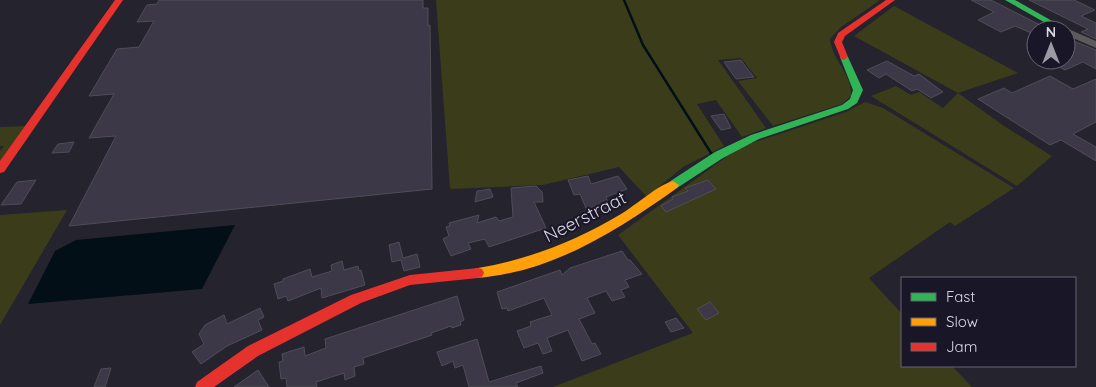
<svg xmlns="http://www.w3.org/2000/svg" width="1096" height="387" viewBox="0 0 1096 387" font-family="Quicksand,sans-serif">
<rect width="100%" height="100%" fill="#25232d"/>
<path fill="#3b3d1a" d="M436,0H878L879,1L841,27L830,39C832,60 853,75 851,96L842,104L773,126L738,81L757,78L741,58L718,60L766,128L742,137L716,100L697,104L724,146L683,167L647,197L619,167L543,185L450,189Z
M894,6L1018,73L958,93L1004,126L1052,156L1017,186L871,96L896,86L911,95L919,92L943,108L958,93L854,36Z
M865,102L883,108L1014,188L955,226L950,222L869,278L902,314V366H952L972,387H553L693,333L618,235L740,147L846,112Z
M27,126L0,163V151L4,146H0V127Z
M67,210L0,325V215Z"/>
<path fill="#030f16" d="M235,225L202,289L28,304L55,251L76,240Z"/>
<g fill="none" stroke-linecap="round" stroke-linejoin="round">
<path stroke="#030f16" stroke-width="2.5" d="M624,0L643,45L711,153"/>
</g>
<path fill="#3c3847" stroke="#4f4e56" d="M159,0H423V8H428V26L430,25L432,189L69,226L116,136L89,138L114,94L89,96L117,49L139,47L154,21L137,22L147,5L157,4Z
M971,0H991L1050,30H1036V35L1015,26L1001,32L978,20L994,12Z
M1029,0H1074L1095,10L1081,16L1096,23V39L1081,32L1088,29Z
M1066,38L1096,50V69L1083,62L1065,70L1047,60H1066Z
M741,60L743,63L754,77L736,79L724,62Z
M887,61L914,76L919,74L943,92L931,98L917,89L912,91L886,74L879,78L867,70Z
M1050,76L1073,89L1096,79V122L1073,134L1096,147V161L1061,140L1050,145L978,99L1004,88L1012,93Z
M724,114L731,128L721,130L711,116Z
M74,142L69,152L52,153L58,144Z
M588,176L591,184L618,176L627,189L606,197L610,207L588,213L580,194L574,195L568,180Z
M36,180L21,204L1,205L17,182Z
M708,180L716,189L666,212L661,206L673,199L672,197L688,191L685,188Z
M536,186L542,192L543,202H534L546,228L489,247L485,239L468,243L471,249L451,256L443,239L449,236L446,227L450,226L449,223L479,215L477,223L496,217L499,221L513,217L511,188Z
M490,189L493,197L475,202L477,191Z
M399,242L403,258L417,254L420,267L404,271L401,260L392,262L389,245Z
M622,251L628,260H630L642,274L625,280L629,287L621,290L625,297L612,301L606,291L587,298L595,313L579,319L592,344L595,343L601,354L582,361L568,330L547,338L552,351L543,354L538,343L524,348L517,331L531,326L530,322L552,315L544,298L508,311L507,308L502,309L497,292L560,270L562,275L570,268Z
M342,261L344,270L358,266L359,271L361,270L365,285L322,298L321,288L288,301L286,296L278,299L274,284L283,281V279L310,269L312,277L332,271L331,265Z
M457,296L464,320L460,322L461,325L452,328L451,326L431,333L432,335L363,358L364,364L354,367L355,376L345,380L344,373L316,382L317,387H287L286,378L281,379L279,362L283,361L282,354L304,347L305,356L326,348L325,339Z
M710,302L719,313L706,320L697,309Z
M260,308L264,317L258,320L262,330L227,346L201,364L192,352L204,344L199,334L205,325L224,315L227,324Z
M676,318L684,328L671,332L665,322Z
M477,339L489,382L541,366L543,373L516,383L518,387H469L463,365L455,368L453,361L442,366L437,352Z
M111,368L105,387H94L101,369Z
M258,370L269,387H234Z"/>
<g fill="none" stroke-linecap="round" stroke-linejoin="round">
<path fill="#5d5b5a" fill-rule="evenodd" d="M1066,28L1096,41V48L1066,35V30H1062Z"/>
<path fill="#30b455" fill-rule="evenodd" d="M1005,0H1015L1068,30L1066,32V30H1058Z
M844,54L848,57L863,90L857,103L848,109L759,139L723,158L677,188H669L667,185L669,182L715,152L751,135L842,105L850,99L853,90L840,57Z"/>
<path fill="#ff9f0a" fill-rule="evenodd" d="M673,181L679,185L677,188C624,226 565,264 500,275C491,276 482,279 474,277L472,273L474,269L478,268C530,259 576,241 621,214C636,205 658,185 673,181Z"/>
<path fill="#e5322d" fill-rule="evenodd" d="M115,0H123L4,172L0,173V161Z
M886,0H895L845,36L842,42L848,57L844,60L841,59L834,42L838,33Z
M478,268L482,269L484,273L482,277L478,278L410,285L361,303L258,356L214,387H195L197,382L248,346L351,295L410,275Z"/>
</g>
<g text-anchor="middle" stroke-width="4" stroke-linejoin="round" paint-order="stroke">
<g font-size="18" fill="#dad8e4" stroke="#191627">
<text transform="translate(585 217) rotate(-27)" y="6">Neerstraat</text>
</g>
</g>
<rect x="901" y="277" width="175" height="90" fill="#191627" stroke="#666473"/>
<rect x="911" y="293" width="25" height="8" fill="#30b455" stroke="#666473"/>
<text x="946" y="302" font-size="15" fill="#dad8e4">Fast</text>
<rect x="911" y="318" width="25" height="8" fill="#ff9f0a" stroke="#666473"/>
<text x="946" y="327" font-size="15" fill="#dad8e4">Slow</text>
<rect x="911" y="343" width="25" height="8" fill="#e5322d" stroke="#666473"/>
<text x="946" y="352" font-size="15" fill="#dad8e4">Jam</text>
<g transform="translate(1051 45)"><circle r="24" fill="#191627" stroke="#666473"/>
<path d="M0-4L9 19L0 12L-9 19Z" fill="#9b99a4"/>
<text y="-8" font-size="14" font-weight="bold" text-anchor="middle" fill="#dad8e4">N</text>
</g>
</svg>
